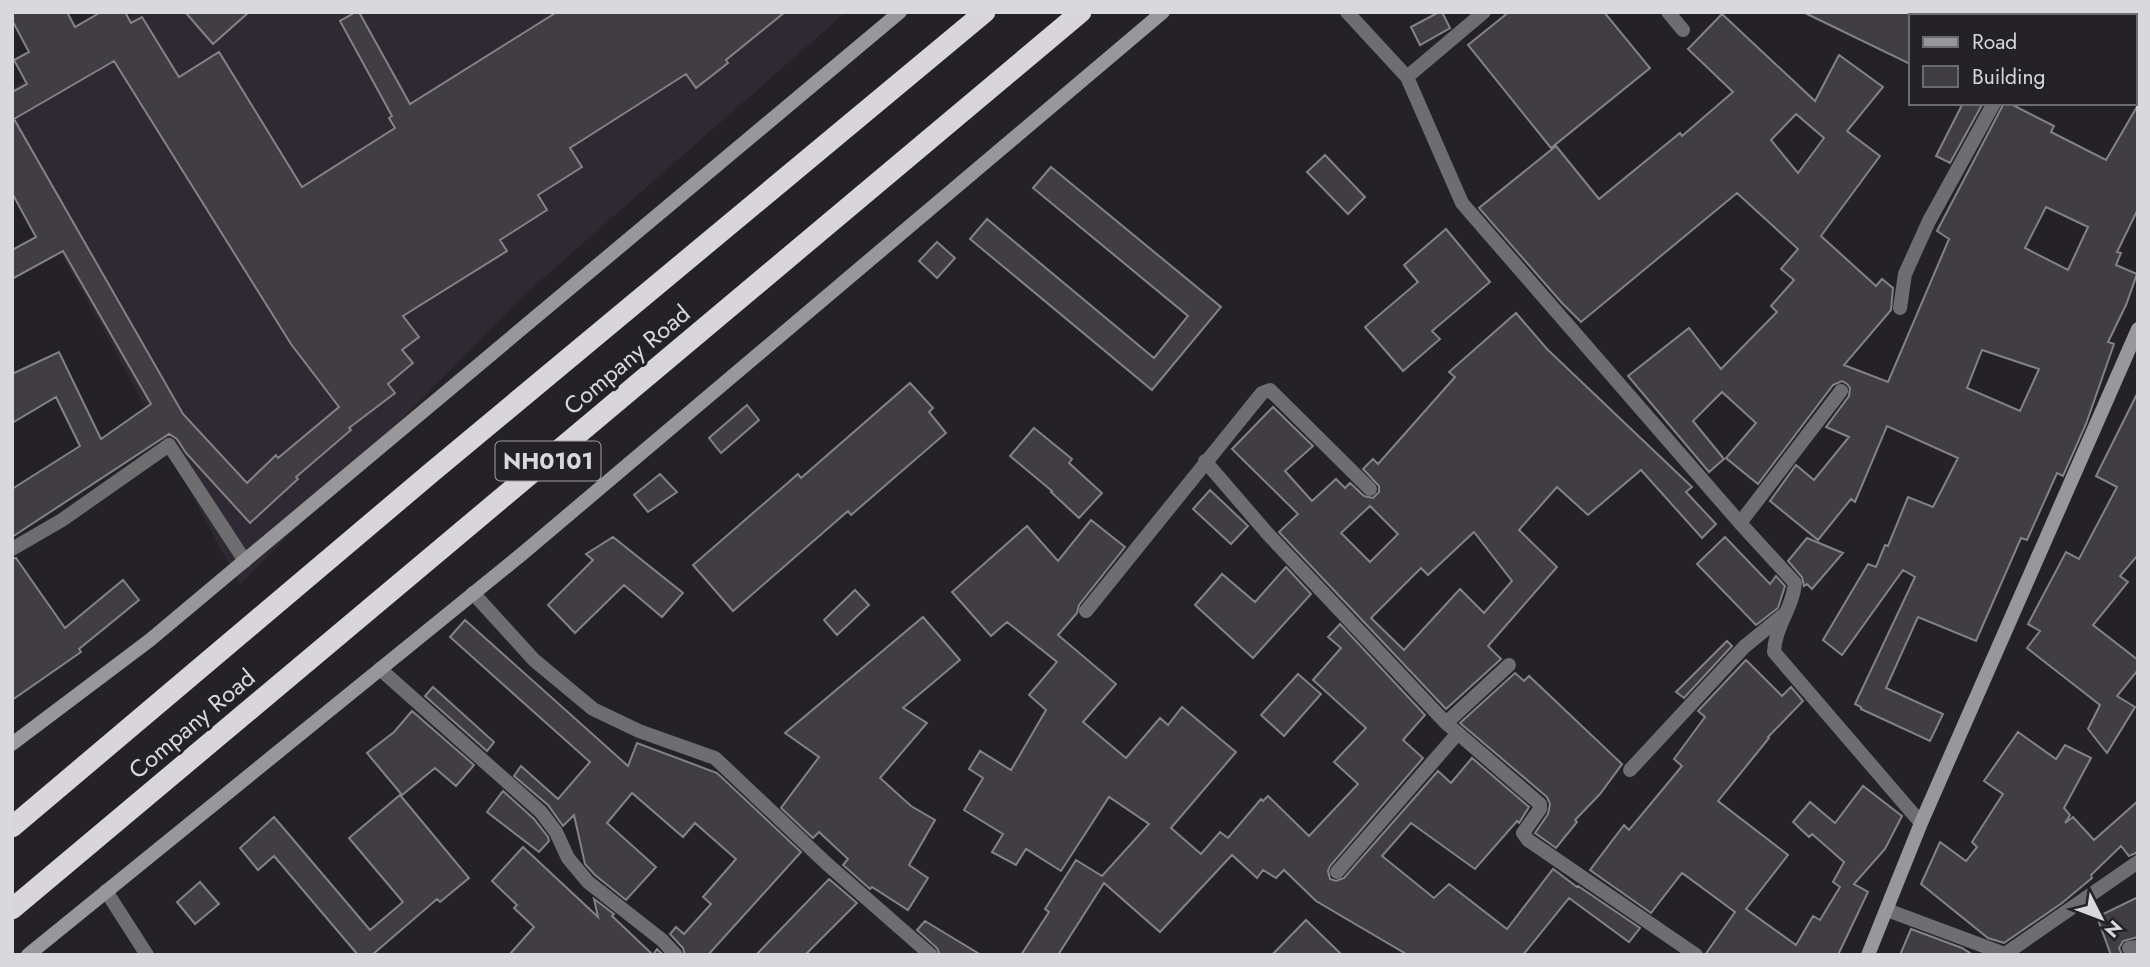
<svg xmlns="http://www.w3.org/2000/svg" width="2150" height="967" viewBox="0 0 2150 967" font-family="Jost,sans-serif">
<rect width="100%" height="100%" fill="#242226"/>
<path fill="#2e2932" d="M138,12H846L523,296L240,585L112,345L12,167V88Z"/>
<path fill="#403e42" stroke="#848287" stroke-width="2" fill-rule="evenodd" d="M12,12H67L75,27L101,12H125L131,23L142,17L179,77L219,52L302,187L395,128L389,118L392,116L340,21L356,12H359L410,104L557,12H785L726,60L728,63L696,88L686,74L570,148L582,167L538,195L547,210L500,240L507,251L403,316L419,337L402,350L413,363L388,384L395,393L349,428L351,430L296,477L298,479L250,523L186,453L177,439L169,434L12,537V489L80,446L56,397L12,423V374L59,352L101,439L151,404L63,251L12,279V250L36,237L12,193V92L27,84L14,60L29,52L12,20ZM114,61L291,344L339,407L278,458L276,455L247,483L183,414L14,119Z
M185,12H249L213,44Z
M1439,12H1442L1450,28L1420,45L1411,27Z
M1509,12H1604L1650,68L1551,148L1468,45Z
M1803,12H1910V64Z
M1722,14L1815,101L1839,55L1883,87L1847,131L1880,156L1821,236L1876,286L1882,279L1893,288L1891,310L1844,365L1888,382L1949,239L1937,231L2004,103H2009L2054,126L2051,132L2106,160L2138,105V209L2117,252L2121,253L2116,265L2137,274L2126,305L2108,342L2114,344L2086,424L2063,476L2057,473L2027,540L2021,538L1976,641L1918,617L1886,688L1943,714L1930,741L1861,709V707L1855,704L1915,577L1903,570L1842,655L1823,640L1868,564L1876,567L1885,545L1888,546L1908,497L1933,507L1958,458L1887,426L1855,502L1851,499L1818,540L1770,501L1796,465L1814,480L1849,437L1826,427L1849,396L1850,388L1847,384L1842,381L1833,385L1758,484L1726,458L1756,423L1722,392L1693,421L1724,459L1709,472L1628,376L1689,328L1721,369L1777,312L1771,306L1794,280L1781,269L1798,249L1737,193L1581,322L1562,303L1479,208L1556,146L1599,199L1680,133L1682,136L1733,92L1688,49ZM1796,114L1824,138L1798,173L1771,140ZM2046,207L2088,227L2068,270L2025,248ZM1982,350L2039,369L2020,411L1967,388Z
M1963,103H1983L1950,163L1936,156Z
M1325,155L1365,197L1348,214L1307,172Z
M1051,167L1221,307L1152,390L970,239L987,219L1154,358L1188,316L1033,188Z
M1446,229L1490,282L1432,331L1440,339L1403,371L1365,327L1418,282L1404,265Z
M937,242L955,258L937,278L919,261Z
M1516,313L1547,349L1692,487L1686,492L1716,524L1702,538L1641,470L1588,515L1557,487L1519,530L1557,567L1488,646L1501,659L1446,709L1279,532L1298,514L1232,449L1273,407L1313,446L1285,471L1312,501L1336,479L1345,488L1350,483L1364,496L1373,498L1379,492V486L1363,469L1373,459L1378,464L1455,377L1449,372ZM1370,506L1398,534L1370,562L1341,533ZM1474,532L1512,581L1484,613L1460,589L1404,650L1371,618L1421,568L1428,575Z
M910,383L933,408L929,412L946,433L851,515L848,511L733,611L693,565L798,474L801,478Z
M2138,392V555L2120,576L2128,582L2093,625L2138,660V670L2117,696L2135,707L2107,753L2088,729L2100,705L2027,648L2040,631L2028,624L2066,552L2079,559L2117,487L2096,476Z
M747,405L759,420L721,453L709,438Z
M1034,428L1072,459L1069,463L1102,493L1079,518L1051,492L1052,491L1010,456Z
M660,474L677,492L648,512L634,495Z
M1210,490L1248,526L1231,544L1193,509Z
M1091,520L1125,547L1079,605L1077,613L1058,635L1116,684L1083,722L1126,758L1160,718L1168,725L1182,707L1236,752L1171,828L1201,854L1220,832L1228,838L1261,799L1263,801L1268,796L1309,836L1358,784L1334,762L1366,728L1313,680L1341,648L1328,637L1340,624L1425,715L1403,740L1423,758L1330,866L1328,871L1330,879L1336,881L1344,878L1438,771L1451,783L1472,758L1529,807L1519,823L1517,821L1475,869L1411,823L1382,856L1434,898L1449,884L1507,929L1553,869L1577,887L1578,886L1640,928L1629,942L1569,898L1523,955H1408L1316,901L1284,870L1276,878L1263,870L1257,878L1232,855L1160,932L1104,883L1058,955H1021L1049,912L1045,909L1076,860L1102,876L1149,824L1109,797L1061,871L1026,849L1016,865L992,852L1003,834L964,810L983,778L969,769L980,751L1011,770L1046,710L1029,695L1057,662L1007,622L991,636L952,592L1027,526L1058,561Z
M613,537L683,593L662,617L624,585L575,633L548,605L593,560L586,554Z
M1725,537L1770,584L1776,576L1785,586L1778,608L1756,625L1697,564Z
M1807,538L1843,553L1812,589L1807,584L1804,586L1802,577L1788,561Z
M16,558L65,628L123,580L139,600L79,649L81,652L12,700V559Z
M1286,567L1311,594L1253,658L1195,605L1222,574L1255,602Z
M855,590L869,605L837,635L824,620Z
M923,617L960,660L903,708L927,723L880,778L911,806L935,820L909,865L928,878L908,910L872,887L870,889L843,865L848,859L819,832L813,838L781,808L819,757L785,733Z
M465,620L628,766L637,743L717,773L801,852L708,955H685L683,948L670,934L676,927L684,934L711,904L703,897L736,859L695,823L683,837L632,793L607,823L656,867L626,900L595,875L585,864L574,815L563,826L548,805L514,776L521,766L558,799L590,762L450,637Z
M1727,641L1732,646L1684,698L1676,692Z
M1746,660L1782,696L1791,687L1803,701L1768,737L1769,738L1718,801L1788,855L1746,909L1796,945L1813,916L1820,920L1840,887L1833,882L1844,862L1812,834L1809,837L1793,822L1810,802L1835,823L1863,786L1902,816L1885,849L1854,884L1868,892L1838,955H1705L1735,912L1682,873L1651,913L1590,870L1624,825L1629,830L1682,766L1674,759L1705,717L1698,711Z
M1515,673L1524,681L1529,676L1622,764L1600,794L1575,820L1577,822L1556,848L1535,833L1548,814L1550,804L1547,797L1460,723Z
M1298,674L1321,694L1284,736L1261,715Z
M433,687L494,742L487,751L425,696Z
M412,711L474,765L456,786L435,768L402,795L367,753L394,732Z
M2018,732L2056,759L2065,745L2091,758L2064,808L2070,815L2065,823L2073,817L2094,840L2138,801V852L2129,856L2121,846L2091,875L2092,878L2062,903L2004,943L1988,938L1921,884L1940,842L1966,861L1977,847L1972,842L2003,794L1984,781Z
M503,791L534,819L548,837L549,841L539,852L487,812Z
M400,795L469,878L440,902L437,899L372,955H358L274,856L258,870L240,848L274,817L370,930L403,902L349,838Z
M523,847L598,917L594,899L614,914L612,916L653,955L657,949L663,955H509L534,927L514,908L517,905L492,881Z
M829,879L857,903L805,955H756Z
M200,882L219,904L195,924L177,902Z
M2138,897V937L2123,941L2119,948L2122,955H2111L2097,917Z
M1306,920L1342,955H1272Z
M925,921L981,955H940L937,948L917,930Z
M1911,929L1962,948L1973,955H1900Z"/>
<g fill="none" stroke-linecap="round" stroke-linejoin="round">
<path stroke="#6e6d6f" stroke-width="14" d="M1347,12L1407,77L1462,203L1740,523L1795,583C1793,608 1775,626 1774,652L1921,823
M1668,12L1683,30
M2000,12L2006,16
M1407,77L1484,12
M2134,89L2138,91
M1900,308L1905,274L1929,221L1994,103
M1205,461L1267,533L1446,723L1540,804V809L1523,833L1528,840L1696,955
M1740,523L1841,391
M12,549L62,520L169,445L245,561
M473,593L534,660L593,709L639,731L715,758L826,863L931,955
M1086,611L1262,393L1270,390L1370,489
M380,669L541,812L556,832L568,858L588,882L662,940L676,955
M1446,723L1509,665
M1630,770L1744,647L1782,616
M1337,872L1458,733
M106,891L147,955
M1887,910L2005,954L2138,862
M2129,948L2138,947"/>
<path stroke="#98979a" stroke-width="14" d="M12,744L150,640L900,12
M28,955L522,554L1163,12
M1868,955L1921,823L2138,329"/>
<path stroke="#d8d5db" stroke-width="21" d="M12,827L432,472L985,12
M12,909L1081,12"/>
</g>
<g text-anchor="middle" stroke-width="6" stroke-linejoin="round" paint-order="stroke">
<rect fill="#242226" stroke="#a3a1a4" stroke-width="2" x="495.5" y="441.5" width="105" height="39" rx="5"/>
<g font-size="23" font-weight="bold" fill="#d9d8da">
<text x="548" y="469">NH0101</text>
</g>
<g font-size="24" fill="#d9d8da" stroke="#242226">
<text transform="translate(627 360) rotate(-40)" y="8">Company Road</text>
<text transform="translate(192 724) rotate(-40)" y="8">Company Road</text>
</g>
</g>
<rect width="2150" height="967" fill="none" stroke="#d9d8da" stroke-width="28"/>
<rect x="1909" y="14" width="228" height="91" fill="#242226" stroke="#6c6b6e" stroke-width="2"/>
<rect x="1923" y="37" width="35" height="10" fill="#98979a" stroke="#6c6b6e" stroke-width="2"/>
<text x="1972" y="49" font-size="21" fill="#d9d8da">Road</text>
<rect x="1923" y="66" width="35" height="21" fill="#403e42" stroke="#6c6b6e" stroke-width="2"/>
<text x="1972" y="84" font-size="21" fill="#d9d8da">Building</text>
<g transform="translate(2101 918) rotate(132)" stroke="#242226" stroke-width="5" paint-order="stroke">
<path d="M0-5L12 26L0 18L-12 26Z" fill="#d9d8da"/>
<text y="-10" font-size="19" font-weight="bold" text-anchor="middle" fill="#d9d8da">N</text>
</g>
</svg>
